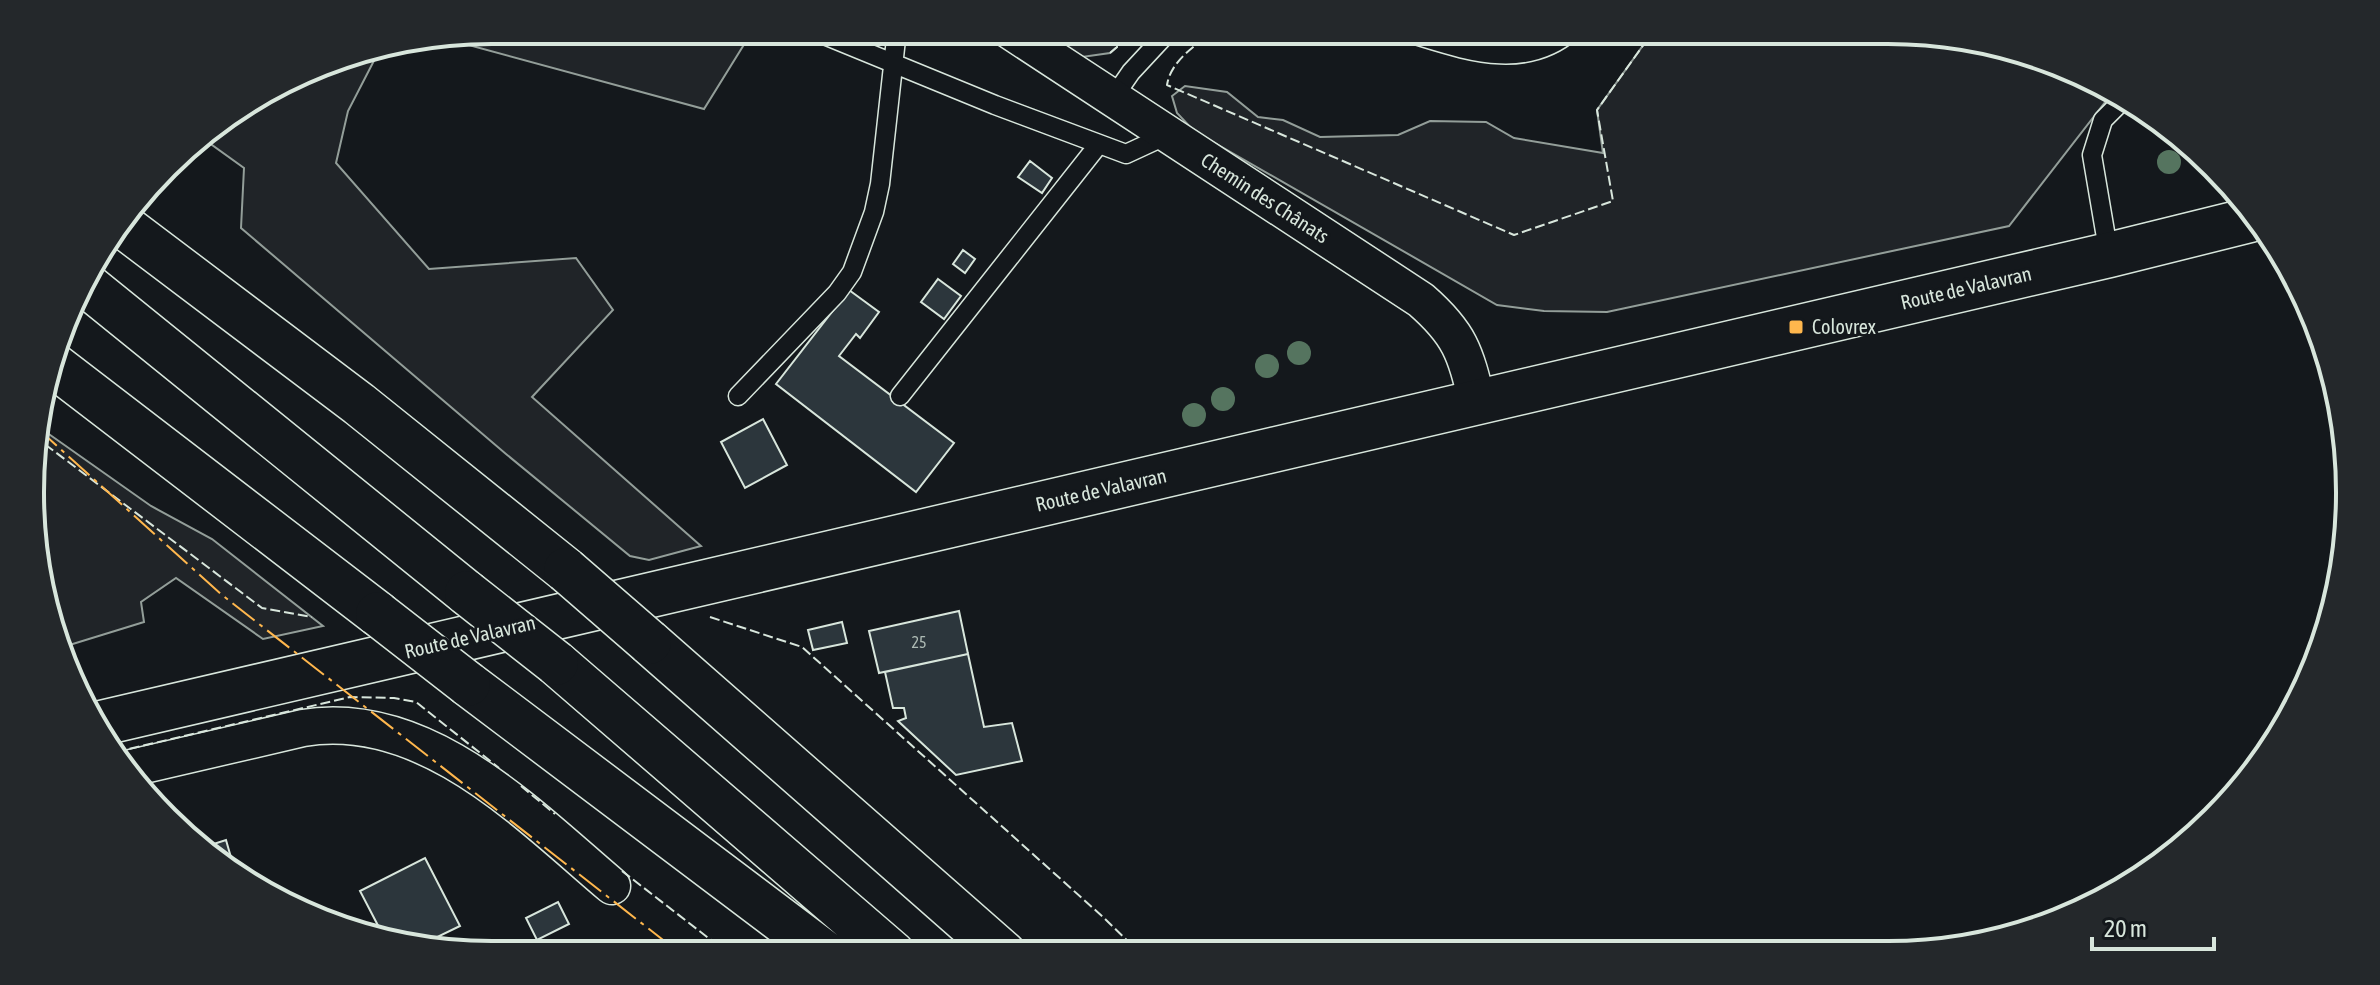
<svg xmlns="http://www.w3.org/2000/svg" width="2380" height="985" viewBox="0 0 2380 985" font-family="'Asap Condensed',sans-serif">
<rect width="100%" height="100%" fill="#14181c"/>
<path fill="#202428" stroke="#939e99" stroke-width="2" d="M493,30H621L651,38L656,30H753L704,109L443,38Z
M1040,30H1118L1117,47L1110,53L1082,57Z
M1654,30H1887L2036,54L2109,97L2009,226L1607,312L1544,311L1497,305L1194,131L1177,113L1172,96L1185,86L1227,92L1258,117L1283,120L1320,137L1398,135L1430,121L1486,122L1514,138L1603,153L1597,110Z
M380,49L348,111L336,163L429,269L576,258L613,310L532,397L701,546L649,560L630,556L506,454L241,228L244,168L201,137L343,55Z
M36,425L151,506L212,539L323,626L263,639L176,578L141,602L144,622L63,647L39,582L34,432Z"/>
<path fill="#2c363c" stroke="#d8e6dc" stroke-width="2" d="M1030,161L1052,178L1042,193L1018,177Z
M963,250L975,259L965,273L953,264Z
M938,279L961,296L944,319L921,302Z
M849,290L879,312L860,338L856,334L839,356L954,443L916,492L776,384Z
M763,419L787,465L745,488L721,442Z
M959,611L968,654L879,673L869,631Z
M842,622L847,643L813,650L808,630Z
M968,654L984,727L1012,723L1022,761L956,775L898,721L906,718L904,708H893L885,672Z
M226,840L232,861L220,864L211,859L201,848Z
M425,858L460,926L423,944L384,937L360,891Z
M558,902L569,924L537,940L526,918Z"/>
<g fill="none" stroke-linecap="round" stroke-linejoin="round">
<g stroke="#d8e6dc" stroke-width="21">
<path id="lane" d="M812,30L995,105L1126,154L1167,135
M1398,30C1456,46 1520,76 1573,30
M1458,47L1470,30
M1113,98L1131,72L1170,30
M2109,255L2092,155L2103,120L2120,103
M738,396L837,293L852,272L874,212L880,184L897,30
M900,396L1099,144"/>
</g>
<g stroke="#d8e6dc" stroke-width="39">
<path id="street" d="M1009,30L1421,300C1460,334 1465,352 1477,401
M131,768L303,728C425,708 526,813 612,886"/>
</g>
<g stroke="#d8e6dc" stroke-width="47">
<path id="secondary" d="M93,725L2109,255L2250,220"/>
</g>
<g stroke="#d8e6dc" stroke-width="47">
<path id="highway" d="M122,225L359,404L566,570
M84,283L467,593
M56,367L378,614
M649,642L1004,954
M556,663L893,954
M468,684L826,954"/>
</g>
<use href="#lane" stroke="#14181c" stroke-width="18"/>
<use href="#street" stroke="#14181c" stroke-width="36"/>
<use href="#secondary" stroke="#14181c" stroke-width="44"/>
<use href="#highway" stroke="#14181c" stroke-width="44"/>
<g stroke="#d8e6dc" stroke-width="47" stroke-linecap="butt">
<path id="highway-bridge" d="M566,570L649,642
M467,593L556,663
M378,614L468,684"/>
</g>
<use href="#highway-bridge" stroke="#14181c" stroke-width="44"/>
<path stroke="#d8e6dc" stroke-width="2" stroke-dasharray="10 4" stroke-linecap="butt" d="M1216,30C1197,44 1171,60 1167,85L1514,235L1613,201L1597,110L1654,30
M1110,53L1117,47L1118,30
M34,436L262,608L312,617
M710,617L802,647L1103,917L1140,953
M116,752L350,697L394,698L416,702L499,768
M521,786L555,814
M622,871L729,954"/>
<path stroke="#ffb74d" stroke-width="2" stroke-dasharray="28 6 4 6" stroke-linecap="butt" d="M36,427L222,595L681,954"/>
</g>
<g fill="#55745f">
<circle cx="2169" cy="162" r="12"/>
<circle cx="1299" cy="353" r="12"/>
<circle cx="1267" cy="366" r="12"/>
<circle cx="1223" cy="399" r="12"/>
<circle cx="1194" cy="415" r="12"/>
</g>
<rect fill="#ffb74d" stroke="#14181c" stroke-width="3" x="1788" y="319" width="16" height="16" rx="4"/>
<g text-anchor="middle" stroke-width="6" stroke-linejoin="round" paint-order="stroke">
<g font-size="16" fill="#adbab4">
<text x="919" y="648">25</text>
</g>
<g font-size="20" fill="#d8e6dc" stroke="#14181c">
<text transform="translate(1265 198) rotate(33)" y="7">Chemin des Chânats</text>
<text transform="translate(1966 288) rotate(-13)" y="7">Route de Valavran</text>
<text transform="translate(1101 490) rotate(-13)" y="7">Route de Valavran</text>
<text transform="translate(470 637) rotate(-13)" y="7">Route de Valavran</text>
</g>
<g font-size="20" fill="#d8e6dc" stroke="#14181c" text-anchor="start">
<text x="1812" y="334">Colovrex</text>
</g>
</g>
<path d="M0 0H2380V985H0ZM492 44H1888A448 448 0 0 1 2336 492V493A448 448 0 0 1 1888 941H492A448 448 0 0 1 44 493V492A448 448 0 0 1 492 44Z" fill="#24282b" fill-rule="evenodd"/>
<path fill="none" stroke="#d8e6dc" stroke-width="4" d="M492 44H1888A448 448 0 0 1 2336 492V493A448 448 0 0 1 1888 941H492A448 448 0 0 1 44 493V492A448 448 0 0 1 492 44Z"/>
<path d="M2092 937v12h122v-12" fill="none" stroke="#d8e6dc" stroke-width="4"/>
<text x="2104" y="937" font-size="24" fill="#d8e6dc" stroke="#14181c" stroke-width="6" paint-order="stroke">20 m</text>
</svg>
